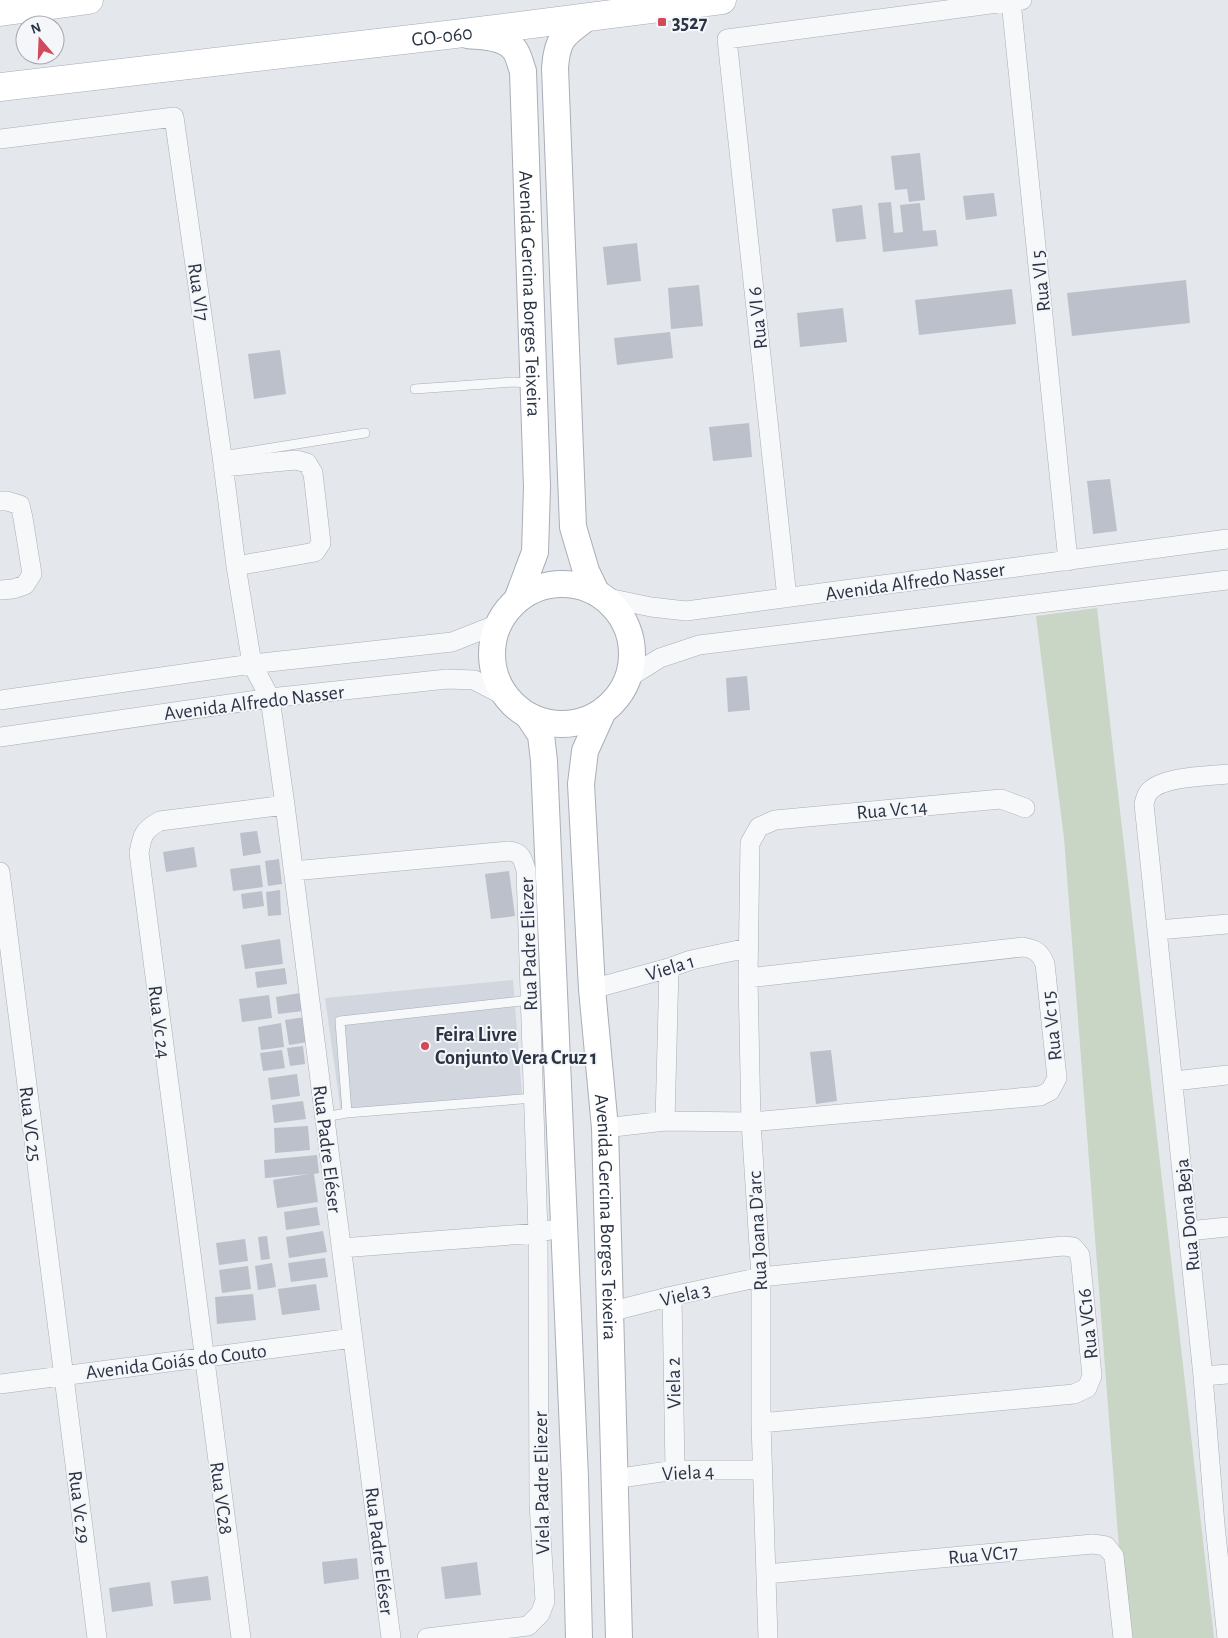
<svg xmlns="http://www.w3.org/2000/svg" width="1228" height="1638" viewBox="0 0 1228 1638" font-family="'Alegreya Sans',sans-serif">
<rect width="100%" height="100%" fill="#e4e7ec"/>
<path fill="#d2d6de" d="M513,980L522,1095L341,1112L325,998Z"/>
<path fill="#c9d6c5" d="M1097,608L1214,1638H1126L1064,838L1036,616Z"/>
<path fill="#bbc0ca" d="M920,153L925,200L909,202L907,189L895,190L891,156Z
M994,193L997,216L966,220L963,196Z
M891,202L894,233L903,232L900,205L920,203L923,231L936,230L938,246L883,252L878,203Z
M862,205L866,239L836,242L832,209Z
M637,243L641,281L607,285L603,247Z
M1186,280L1190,323L1072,336L1067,293Z
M699,285L703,326L671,329L668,288Z
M1012,289L1016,324L919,335L915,300Z
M843,308L847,342L800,347L797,313Z
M670,332L673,358L617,365L614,338Z
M280,350L286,394L254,399L248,354Z
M749,423L752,457L713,461L709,427Z
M1110,479L1117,531L1093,534L1087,481Z
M747,676L750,710L728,712L726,678Z
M257,831L261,853L243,856L240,833Z
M194,847L197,867L166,872L163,852Z
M279,859L282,884L268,886L265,861Z
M260,865L263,887L233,891L230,869Z
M509,871L515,916L491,919L485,874Z
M280,890L281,915L268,916L266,892Z
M262,891L264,906L243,909L241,894Z
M280,939L283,964L245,969L241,945Z
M285,968L287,984L257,988L255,972Z
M300,993L303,1011L278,1014L276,997Z
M269,995L272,1018L242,1022L239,999Z
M305,1017L308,1042L289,1045L285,1020Z
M281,1023L284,1047L261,1050L258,1027Z
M303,1046L305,1064L290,1066L287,1048Z
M282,1050L285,1068L263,1071L260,1053Z
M831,1050L837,1101L816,1104L810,1052Z
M297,1074L300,1096L271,1100L268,1078Z
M303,1101L306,1119L274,1123L272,1105Z
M308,1126L310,1150L275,1153L274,1128Z
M317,1155L319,1173L314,1174L318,1202L277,1208L273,1180L308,1174L265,1178L264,1160Z
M317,1207L320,1225L286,1230L284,1212Z
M323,1231L327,1252L289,1258L286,1237Z
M267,1236L270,1259L261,1260L258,1237Z
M245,1239L248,1261L219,1265L216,1243Z
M325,1258L328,1277L291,1282L288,1263Z
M272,1263L276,1287L258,1290L255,1266Z
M248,1266L251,1289L222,1293L219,1270Z
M316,1284L320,1310L282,1315L278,1289Z
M253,1294L256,1320L217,1324L215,1297Z
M357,1558L359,1579L324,1584L322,1562Z
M477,1562L481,1595L445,1599L441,1567Z
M208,1576L211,1600L174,1604L171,1581Z
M150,1582L153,1606L112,1612L109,1588Z"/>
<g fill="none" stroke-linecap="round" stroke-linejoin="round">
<g stroke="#a9aeb7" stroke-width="10">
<path id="service" d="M415,389L512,382L531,383
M222,456L365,433
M347,1113L534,1098
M324,1117L347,1113L340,1021L530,1000"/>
</g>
<g stroke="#a9aeb7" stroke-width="20">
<path id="minor" d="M1011,1L1068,561
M0,139L174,117L222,456L236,566L252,664L270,698L285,805L391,1638
M223,467L296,460L307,463L313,473L321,543L315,552L236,566
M0,501H7L20,505L23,518L32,574L25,585L13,589L0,590
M603,597L651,607L686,611L1228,539
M787,598L727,39L1022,0
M628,678L660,658L699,645L1228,580
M0,700L252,664L452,642L498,624
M0,737L270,698L447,679L474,680L505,696
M293,871L509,851C522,853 522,858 526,870L538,1233L539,1503L545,1601L540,1614L528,1626L427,1638
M0,872L97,1638
M1158,930L1228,924
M592,989L669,968L691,960L748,948
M1174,1081L1228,1075
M665,1121L669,968
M605,1128L665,1121L751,1122L1040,1096L1050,1091L1057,1078L1045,964C1040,952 1035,949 1023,947L748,978
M1188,1231L1228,1227
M341,1248L538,1233L549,1230
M672,1296L675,1470
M609,1312L672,1296L761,1277L1063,1246L1073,1247L1080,1255L1092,1376L1087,1388L1074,1394L761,1423
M1203,1376L1228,1374
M0,1384L353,1338
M614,1479L675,1470H762
M766,1574L1093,1544L1106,1546L1114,1556L1123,1638
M241,1638L139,853C142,836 143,830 160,821L285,805
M768,1638L761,1423V1277L751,1122L748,978L750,843L759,827L775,820L1001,799L1025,808
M1227,1638L1215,1525L1203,1376L1144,804C1145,801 1146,796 1148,793C1160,776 1209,776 1228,774"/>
</g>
<g stroke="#a9aeb7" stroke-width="28">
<g id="secondary">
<path d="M588,17C565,34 557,37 555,68L573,527L586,571L596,592"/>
<path id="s1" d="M468,35C483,37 503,36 514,49C519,55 520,64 523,71L537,487L535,552L517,600"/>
<circle cx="562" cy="654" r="70"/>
<path id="s2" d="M603,711L585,751L581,784L592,989L605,1128L619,1638"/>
<path d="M529,717L541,735L544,761L575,1478L579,1638"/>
</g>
</g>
<g stroke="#a3abb8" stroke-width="29">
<g id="primary">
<path d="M0,12L89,0"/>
<path id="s3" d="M0,87L455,34L722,0"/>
</g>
</g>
<use href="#service" stroke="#f7f8fa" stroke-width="9"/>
<use href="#minor" stroke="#f7f8fa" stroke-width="19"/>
<use href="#secondary" stroke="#fff" stroke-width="26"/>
<use href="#primary" stroke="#fff" stroke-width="28"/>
</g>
<g fill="#d1495b" stroke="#f4f6f9" stroke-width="2">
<rect x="657" y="17" width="10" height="10" rx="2.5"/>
<circle cx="425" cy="1046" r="5"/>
</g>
<g text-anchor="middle" stroke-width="4" stroke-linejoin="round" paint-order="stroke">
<g font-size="20" font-weight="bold" fill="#2b3445" stroke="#f4f6f9" text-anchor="start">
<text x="672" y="29">3527</text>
<text x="435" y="1041">Feira Livre<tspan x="435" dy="23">Conjunto Vera Cruz 1</tspan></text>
</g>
<g font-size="20" fill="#2b3445" stroke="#f4f6f9">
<text dy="7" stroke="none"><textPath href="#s3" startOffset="445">GO-060</textPath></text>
<text transform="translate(1040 281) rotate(-96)" y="7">Rua VI 5</text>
<text transform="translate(199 292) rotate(82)" y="7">Rua VI7</text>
<text dy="7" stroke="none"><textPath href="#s1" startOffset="296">Avenida Gercina Borges Teixeira</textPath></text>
<text transform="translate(757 318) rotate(-96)" y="7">Rua VI 6</text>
<text transform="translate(915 581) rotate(-8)" y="7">Avenida Alfredo Nasser</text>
<text transform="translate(254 702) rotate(-7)" y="7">Avenida Alfredo Nasser</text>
<text transform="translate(892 809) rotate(-5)" y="7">Rua Vc 14</text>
<text transform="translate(528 944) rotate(-92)" y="7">Rua Padre Eliezer</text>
<text transform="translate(670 967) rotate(-17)" y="7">Viela 1</text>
<text transform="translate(160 1022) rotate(83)" y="7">Rua Vc 24</text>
<text transform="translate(1051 1026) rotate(-96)" y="7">Rua Vc 15</text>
<text transform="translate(31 1124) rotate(83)" y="7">Rua VC 25</text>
<text transform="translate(328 1149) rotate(83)" y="7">Rua Padre Eléser</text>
<text transform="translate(1187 1215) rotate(-96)" y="7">Rua Dona Beja</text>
<text dy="7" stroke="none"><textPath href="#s2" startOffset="511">Avenida Gercina Borges Teixeira</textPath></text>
<text transform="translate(757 1231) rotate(-93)" y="7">Rua Joana D'arc</text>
<text transform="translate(685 1294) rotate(-13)" y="7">Viela 3</text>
<text transform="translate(1087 1324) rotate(-96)" y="7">Rua VC16</text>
<text transform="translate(176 1361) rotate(-7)" y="7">Avenida Goiás do Couto</text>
<text transform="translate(673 1383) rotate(-91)" y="7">Viela 2</text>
<text transform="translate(688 1472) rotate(-3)" y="7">Viela 4</text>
<text transform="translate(541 1483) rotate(-91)" y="7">Viela Padre Eliezer</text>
<text transform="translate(222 1498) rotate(82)" y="7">Rua VC28</text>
<text transform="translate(80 1507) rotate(83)" y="7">Rua Vc 29</text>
<text transform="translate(380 1551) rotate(83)" y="7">Rua Padre Eléser</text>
<text transform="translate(983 1554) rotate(-5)" y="7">Rua VC17</text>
</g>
</g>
<g transform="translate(40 40) rotate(341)"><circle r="24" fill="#f4f6f9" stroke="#a4a8b1"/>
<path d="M0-4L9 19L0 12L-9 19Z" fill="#d1495b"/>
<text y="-8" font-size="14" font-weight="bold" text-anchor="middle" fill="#2b3445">N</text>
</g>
</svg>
